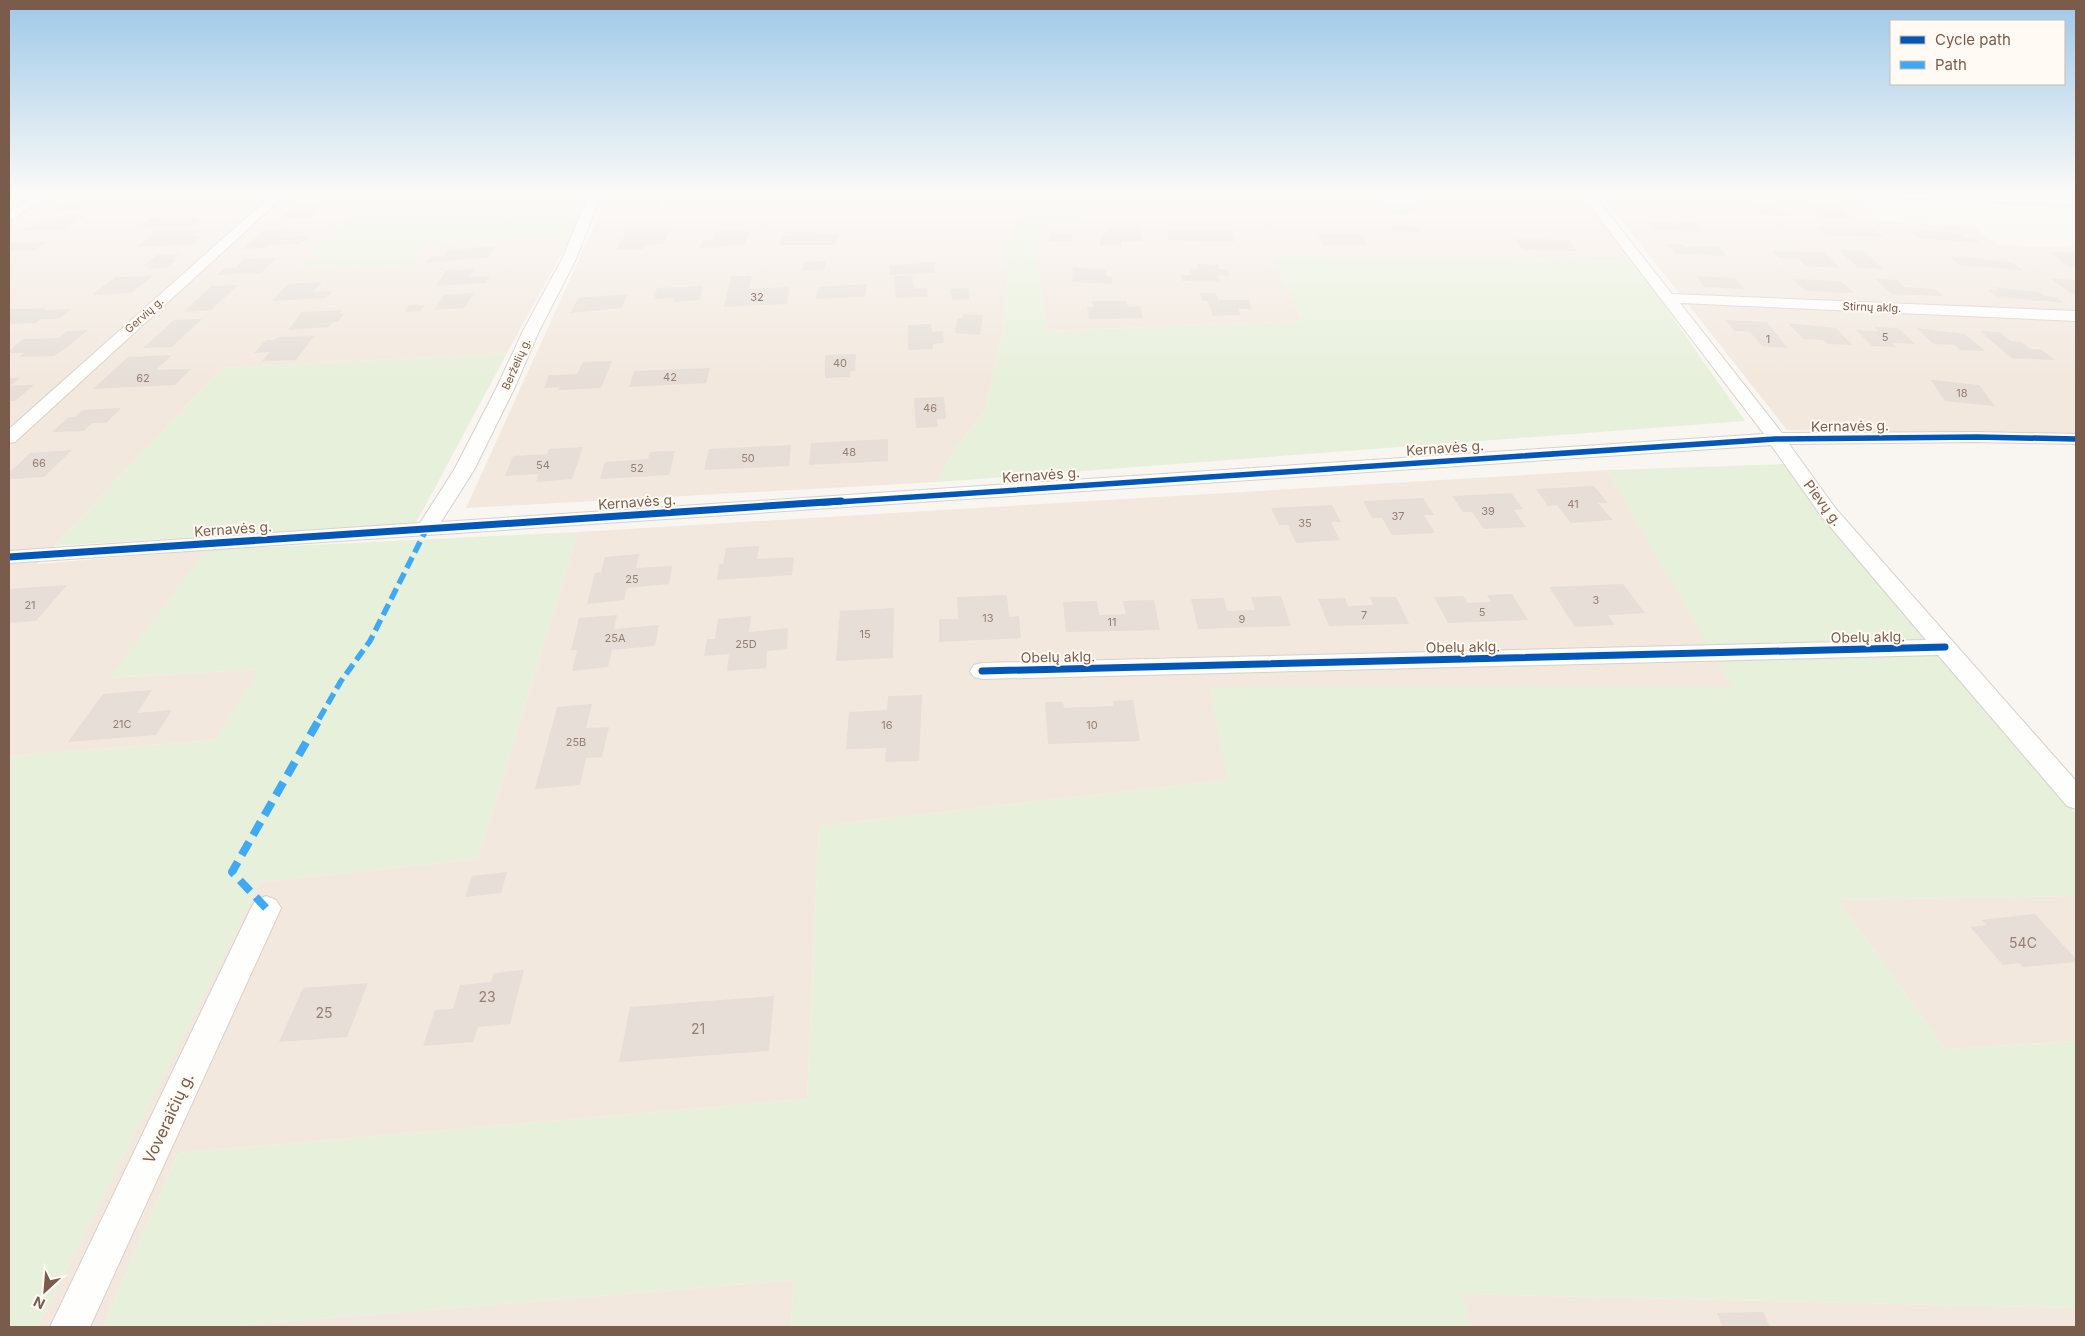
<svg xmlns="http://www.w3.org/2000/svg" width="2085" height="1336" viewBox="0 0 2085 1336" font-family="Inter,sans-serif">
<rect width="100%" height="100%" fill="#f9f5f0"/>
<path fill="#f2e8de" d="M9,194H373L299,268L428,241L571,237L507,353L222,368L37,564L206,550L110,678L261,669L215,740L9,756Z
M605,194H1051L1052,203L1021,213L1002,254L1009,271L1002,334L985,411L956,447L937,482L466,508L600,213Z
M1087,194H1579L1634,262L1275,256L1302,321L1047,331L1035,250L1046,222L1081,223Z
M1601,194H1852L1883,222L1972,226L1999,245L2076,247V436L1787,430Z
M1607,470L1733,687H1210L1228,780L819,826L807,1099L178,1153L103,1327H38L260,882L478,859L578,532Z
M2076,896V1041L1945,1049L1838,900Z
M794,1280L791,1327H219Z
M1461,1294L2076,1308V1327H1471Z"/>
<path fill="#e7f0db" d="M373,194H587L571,237L428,241L408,267L299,268Z
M1051,194H1087L1081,223L1046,222L1035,250L1047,331L1302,321L1274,256L1634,262L1745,421L937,482L956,447L985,411L1002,334L1009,271L1002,255L1021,213L1052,204Z
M507,353L416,523L54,546L222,368Z
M1784,464L1825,521L2076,814V896L1838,900L1945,1049L2076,1041V1308L1462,1294L1471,1327H791L794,1280L219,1327H103L178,1153L807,1099L819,826L1227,780L1210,687H1732L1607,470Z
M578,532L478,859L260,882L38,1327H9V756L215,740L260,669L109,678L206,550Z"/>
<path fill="#d0e8ea" d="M1369,194H1409L1416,204V210C1397,222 1382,207 1369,194Z"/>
<path fill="#e6ded7" d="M211,194H242L237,198H241L239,200L246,199L239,205H196Z
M634,194H665L660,207L628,208Z
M707,194H731V197H727L725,205L704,206Z
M767,194H785L780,206H762Z
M851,194H869L867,198H881L878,205L830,206L833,199H849Z
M933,194H952L951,198L964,199L962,206L915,204L917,197H932Z
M996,194H1042V198L1025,197V203L1001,202V197H995Z
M1271,194H1290L1296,201L1277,202Z
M1521,194H1549L1553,199L1524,198Z
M95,197L75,210L47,211L69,198Z
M1742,201L1774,203L1788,216L1756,214Z
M1806,204L1838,205L1854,218L1820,217Z
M323,206L309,218L280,219L294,207Z
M86,215L64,230L22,231L32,225L43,224L56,216Z
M198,217L195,219H202L194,225L139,227L151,218Z
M1647,221L1681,224L1679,222H1695L1704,232L1655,230Z
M1392,225L1419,227L1420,233L1392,231Z
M1110,227L1141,228V241H1121V246L1100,245L1101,233H1109Z
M1817,227L1875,229L1883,237L1825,235Z
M671,228L663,244L646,245L644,249L616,250L628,229Z
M286,229L278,237L309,236L300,244L269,245L265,248L243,249L264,230Z
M1167,230L1232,231L1234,242L1168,240Z
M1917,230L1960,234L1964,238H1974L1980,243L1919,238L1912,232L1921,233Z
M200,231L193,236H203L191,245L136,247L156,232Z
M717,231H751L744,245L699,248L703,240H712Z
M1051,233L1073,234L1071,242L1049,241Z
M839,235L835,245H779L783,236Z
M1318,235H1362L1367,246L1322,245Z
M1515,239L1569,240L1577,251L1523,250Z
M46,242L33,251H9V243Z
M1667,244H1683L1686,247L1718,246L1727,256L1676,254Z
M495,247L488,257L426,263L431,257L444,256L449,249Z
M1839,250L1864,251L1883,269L1858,268Z
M1772,251L1825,252L1841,268L1806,266L1799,259L1779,258Z
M2050,252L2076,253V267H2070Z
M179,254L173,259H177L166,268L147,269L150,266H143L157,255Z
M1956,256L2013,263L2023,270L1959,265L1950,257L1958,258Z
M276,258L261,273L217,275L223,269L235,268L245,259Z
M825,261V269L802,271L803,262Z
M934,263L935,273L890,275L889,265Z
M1197,264L1218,265L1219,269H1228L1229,276L1219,275L1220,282L1182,281L1181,275H1191L1190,269H1198Z
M1073,267L1105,270L1106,276L1112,277V284L1072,282Z
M474,269L469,277L490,276L486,283L436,286L446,271Z
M912,275L914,289L927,288L928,297L896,298L894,276Z
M153,276L131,293L92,295L115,277Z
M731,276H752L749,289L789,287L787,304L724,307Z
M1696,276L1735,278L1745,289L1705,287Z
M2050,278L2076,280V294L2070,293Z
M1793,279L1841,281L1854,293L1805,291Z
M1876,279L1897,280L1905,287L1935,289L1944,296L1891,294Z
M322,282L313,292L332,291L326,298L272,301L288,284Z
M867,284L865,297L816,299L818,287Z
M238,285L211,310L184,312L211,286Z
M703,286L700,300L674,302L675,298L654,299L657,288Z
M1994,287L2039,292L2045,296L2055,297L2064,303L1998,297L1988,290H1998Z
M968,288L969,299L952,300L950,289Z
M474,293L464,308L434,310L444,295Z
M1200,293H1215L1218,300H1249L1252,309H1238L1241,315L1213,316L1208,301H1202Z
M628,294L622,308L570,313L578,298Z
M1092,301H1126L1128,307L1140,306L1143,318L1089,319L1087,307H1093Z
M409,305H425L421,311L404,312Z
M46,308L44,310L71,309L58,319H40L36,323L9,324V309Z
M342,310L339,314L344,313L338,322H333L329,327L288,330L302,312Z
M963,314L983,315L980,335L955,333L957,318H963Z
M202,319L172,347L143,348L174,320Z
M1726,320L1767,322L1788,348L1762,346L1750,332L1734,331Z
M1788,323L1836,328L1852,345L1828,344L1823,340L1803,339Z
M931,324L932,332L943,331L944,343L933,344V349L908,350V325Z
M1874,327L1898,328L1915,344L1892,343L1896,347L1872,346L1856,330L1878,331Z
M1916,328L1965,334L1985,351L1960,350L1954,345L1934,344Z
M88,330L65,349L54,356L19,357L25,353H9V351L23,339L59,338L67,331Z
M1980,331L2000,332L2010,341L2022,342L2030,349L2042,350L2055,360L2011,358Z
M314,336L296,360L262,361L270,352L254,353L266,340H274L277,337Z
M856,354L855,371H850V377L825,378V355Z
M172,355L156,370L191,369L175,385L93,389L128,357Z
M612,361L601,388L558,390L560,387L544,388L549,375L577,374L583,362Z
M710,368L706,383L629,387L634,371Z
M9,378H20L10,386L34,385L15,401H9Z
M1931,380L1979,385L1995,406L1945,401Z
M944,397L946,419H937L938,427L916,428L914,398Z
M121,408L106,423H92L84,431L52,432L69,417H75L82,410Z
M888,439V461L809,465L811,443Z
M791,445L789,466L704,470L709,449Z
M583,447L572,479L536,482L539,474L505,476L513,456L547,454L549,449Z
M72,450L44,477L9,479V473L30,453Z
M675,451L669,475L600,479L605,462L648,459L650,452Z
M1594,486L1608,503H1598L1613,520L1571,523L1557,505L1548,506L1536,489Z
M1511,493L1523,509L1514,510L1526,527L1484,529L1472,512H1463L1452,496Z
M1423,498L1434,515H1424L1435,533L1392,535L1382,518H1372L1363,501Z
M1332,505L1341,522H1331L1340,540L1296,543L1288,525H1279L1271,508Z
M759,546L757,559L794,557L792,575L717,580L719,564H723L726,548Z
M639,554L636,568L672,566L669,584L627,588L624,600L587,604L595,573L601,572L605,557Z
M1623,584L1645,613L1608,615L1615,625L1575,627L1549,587Z
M67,585L36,621L9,623V589Z
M1512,594L1528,620L1448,623L1434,597L1463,596L1467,603L1491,602L1487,595Z
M1007,595L1009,617L1019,616L1021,638L939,642V619H958L957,597Z
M1281,596L1291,626L1198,629L1191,599L1224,598L1227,611L1255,610L1251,597Z
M1370,597H1396L1409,624L1329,626L1318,599L1345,598L1348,606L1373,605Z
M1154,600L1160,630L1066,632L1063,602L1097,601L1099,615L1126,614L1123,601Z
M894,608L893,658L836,661L840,611Z
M617,615L614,629L659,625L655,646L612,650L608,667L572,671L577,650H571L579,618Z
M751,616L749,632L788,628L787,649L767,651L766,668L727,671L729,654L704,656L707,639H715L718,619Z
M152,690L137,713L172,710L156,735L68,742L103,694Z
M922,695L919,761L885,762L886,748L846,749L849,712L887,710L888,696Z
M1133,700L1140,741L1048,744L1045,702H1063L1064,708L1114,706L1113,701Z
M592,704L586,728L609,727L602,757L586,758L580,785L535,789L557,707Z
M507,872L501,893L465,897L472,876Z
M2035,914L2076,959V962L2023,967L2019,963L2003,965L1970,927L1986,925L1981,920Z
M524,970L510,1024L478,1027L473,1042L423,1046L435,1010L453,1009L460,985L491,982L494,973Z
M368,983L347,1037L279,1042L303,988Z
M774,996L769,1051L619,1062L630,1007Z
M1763,1312L1770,1327H1723L1717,1313Z"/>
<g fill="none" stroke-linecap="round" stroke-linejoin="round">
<g stroke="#d7d1cb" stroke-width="2">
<path id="street" d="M38,194H52L9,221V212Z
M273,194H286L15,442L9,443V429Z
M589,194H601L576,259L539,331L514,389L474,470L441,522L1764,434L1581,194H1593L1672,294L2076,311V321L1680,303L1782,433L1977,432L2076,434V444L1977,442L1789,444L1836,509L2076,781V809L2067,806L1938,655L982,679L974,677L970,671L974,665L982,663L1926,640L1822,517L1771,445L9,563V551L420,523L454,470L496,389L523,331L562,259Z
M1889,194H1985L2076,197V205L1895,198Z
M266,896L276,900L281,908L90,1327H50L251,908L256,900Z"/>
</g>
<use href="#street" fill="#fefefd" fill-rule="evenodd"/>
<path stroke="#3fa9f5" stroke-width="5.5" stroke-dasharray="12 5.5" stroke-linecap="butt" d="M319,719L341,681L370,641L427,528"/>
<path stroke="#3fa9f5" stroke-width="8" stroke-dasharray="15 8" stroke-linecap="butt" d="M266,908L232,872L320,718"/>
<g stroke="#fffaf3" stroke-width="8">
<path id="cycleway-far1" d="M823,503L1775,439L1977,437L2076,439"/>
</g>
<g stroke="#fffaf3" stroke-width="10">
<path id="cycleway" d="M9,557L841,501
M982,671L1945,647"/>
</g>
<use href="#cycleway-far1" stroke="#0057b8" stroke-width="5.5"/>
<use href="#cycleway" stroke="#0057b8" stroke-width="7"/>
</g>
<linearGradient id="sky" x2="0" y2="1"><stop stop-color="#9ec9e9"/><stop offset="0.51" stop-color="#fcfaf8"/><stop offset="1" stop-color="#fcfaf8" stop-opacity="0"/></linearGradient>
<rect width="2085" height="381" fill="url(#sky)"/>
<g text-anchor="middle" stroke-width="4" stroke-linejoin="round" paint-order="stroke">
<g font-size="11" fill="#977e72">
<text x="757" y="301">32</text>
<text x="1885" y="341">5</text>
<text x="1768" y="343">1</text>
<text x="840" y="367">40</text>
<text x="670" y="381">42</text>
<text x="143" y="382">62</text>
<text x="1962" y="397">18</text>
<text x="930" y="412">46</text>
<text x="849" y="456">48</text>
<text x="748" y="462">50</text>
<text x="39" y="467">66</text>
<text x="543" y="469">54</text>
<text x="637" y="472">52</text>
<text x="1573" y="508">41</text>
<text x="1488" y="515">39</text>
<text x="1398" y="520">37</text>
<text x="1305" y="527">35</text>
<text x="632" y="583">25</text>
<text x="1596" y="604">3</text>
<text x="30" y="609">21</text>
<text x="1482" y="616">5</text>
<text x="1364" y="619">7</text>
<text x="988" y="622">13</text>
<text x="1242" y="623">9</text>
<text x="1112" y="626">11</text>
<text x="865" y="638">15</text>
<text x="615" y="642">25A</text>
<text x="746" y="648">25D</text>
<text x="122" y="728">21C</text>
<text x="887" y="729">16</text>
<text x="1092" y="729">10</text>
<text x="576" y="746">25B</text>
</g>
<g font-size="11" fill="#7a5c4d" stroke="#fffaf3">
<text transform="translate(1872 307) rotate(2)" y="4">Stirnų aklg.</text>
<text transform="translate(144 315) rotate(-42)" y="4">Gervių g.</text>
<text transform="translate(516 364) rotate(-66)" y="4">Berželių g.</text>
</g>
<g font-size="14" fill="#7a5c4d" stroke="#fffaf3">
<text transform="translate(1850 426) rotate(-1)" y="5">Kernavės g.</text>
<text transform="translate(1445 448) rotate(-4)" y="5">Kernavės g.</text>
<text transform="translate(1041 475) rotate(-4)" y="5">Kernavės g.</text>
<text transform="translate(637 502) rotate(-4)" y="5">Kernavės g.</text>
<text transform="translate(1823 503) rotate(53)" y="5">Pievų g.</text>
<text transform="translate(233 529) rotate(-4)" y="5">Kernavės g.</text>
<text transform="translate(1868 637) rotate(-1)" y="5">Obelų aklg.</text>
<text transform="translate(1463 647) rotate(-1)" y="5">Obelų aklg.</text>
<text transform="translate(1058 657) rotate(-1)" y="5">Obelų aklg.</text>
</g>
<g font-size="14" fill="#977e72">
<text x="2023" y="948">54C</text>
<text x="487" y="1002">23</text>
<text x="324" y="1018">25</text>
<text x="698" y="1034">21</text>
</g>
<g font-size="16" fill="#7a5c4d" stroke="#fffaf3">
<text transform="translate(168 1118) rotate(-65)" y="6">Voveraičių g.</text>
</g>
</g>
<rect width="2085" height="1336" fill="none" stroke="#7a5c4d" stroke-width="20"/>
<rect x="1890" y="20" width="175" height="65" fill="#fffaf3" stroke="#cabbb1"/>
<rect x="1900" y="36" width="25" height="8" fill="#0057b8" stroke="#cabbb1"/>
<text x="1935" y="45" font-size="15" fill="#7a5c4d">Cycle path</text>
<rect x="1900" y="61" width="25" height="8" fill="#3fa9f5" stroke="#cabbb1"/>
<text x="1935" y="70" font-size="15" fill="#7a5c4d">Path</text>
<g transform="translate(45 1291) rotate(206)" stroke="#fffaf3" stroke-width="4" paint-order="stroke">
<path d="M0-4L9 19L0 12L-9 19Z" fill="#7a5c4d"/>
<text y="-8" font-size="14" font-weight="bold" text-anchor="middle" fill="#7a5c4d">N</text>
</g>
</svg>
